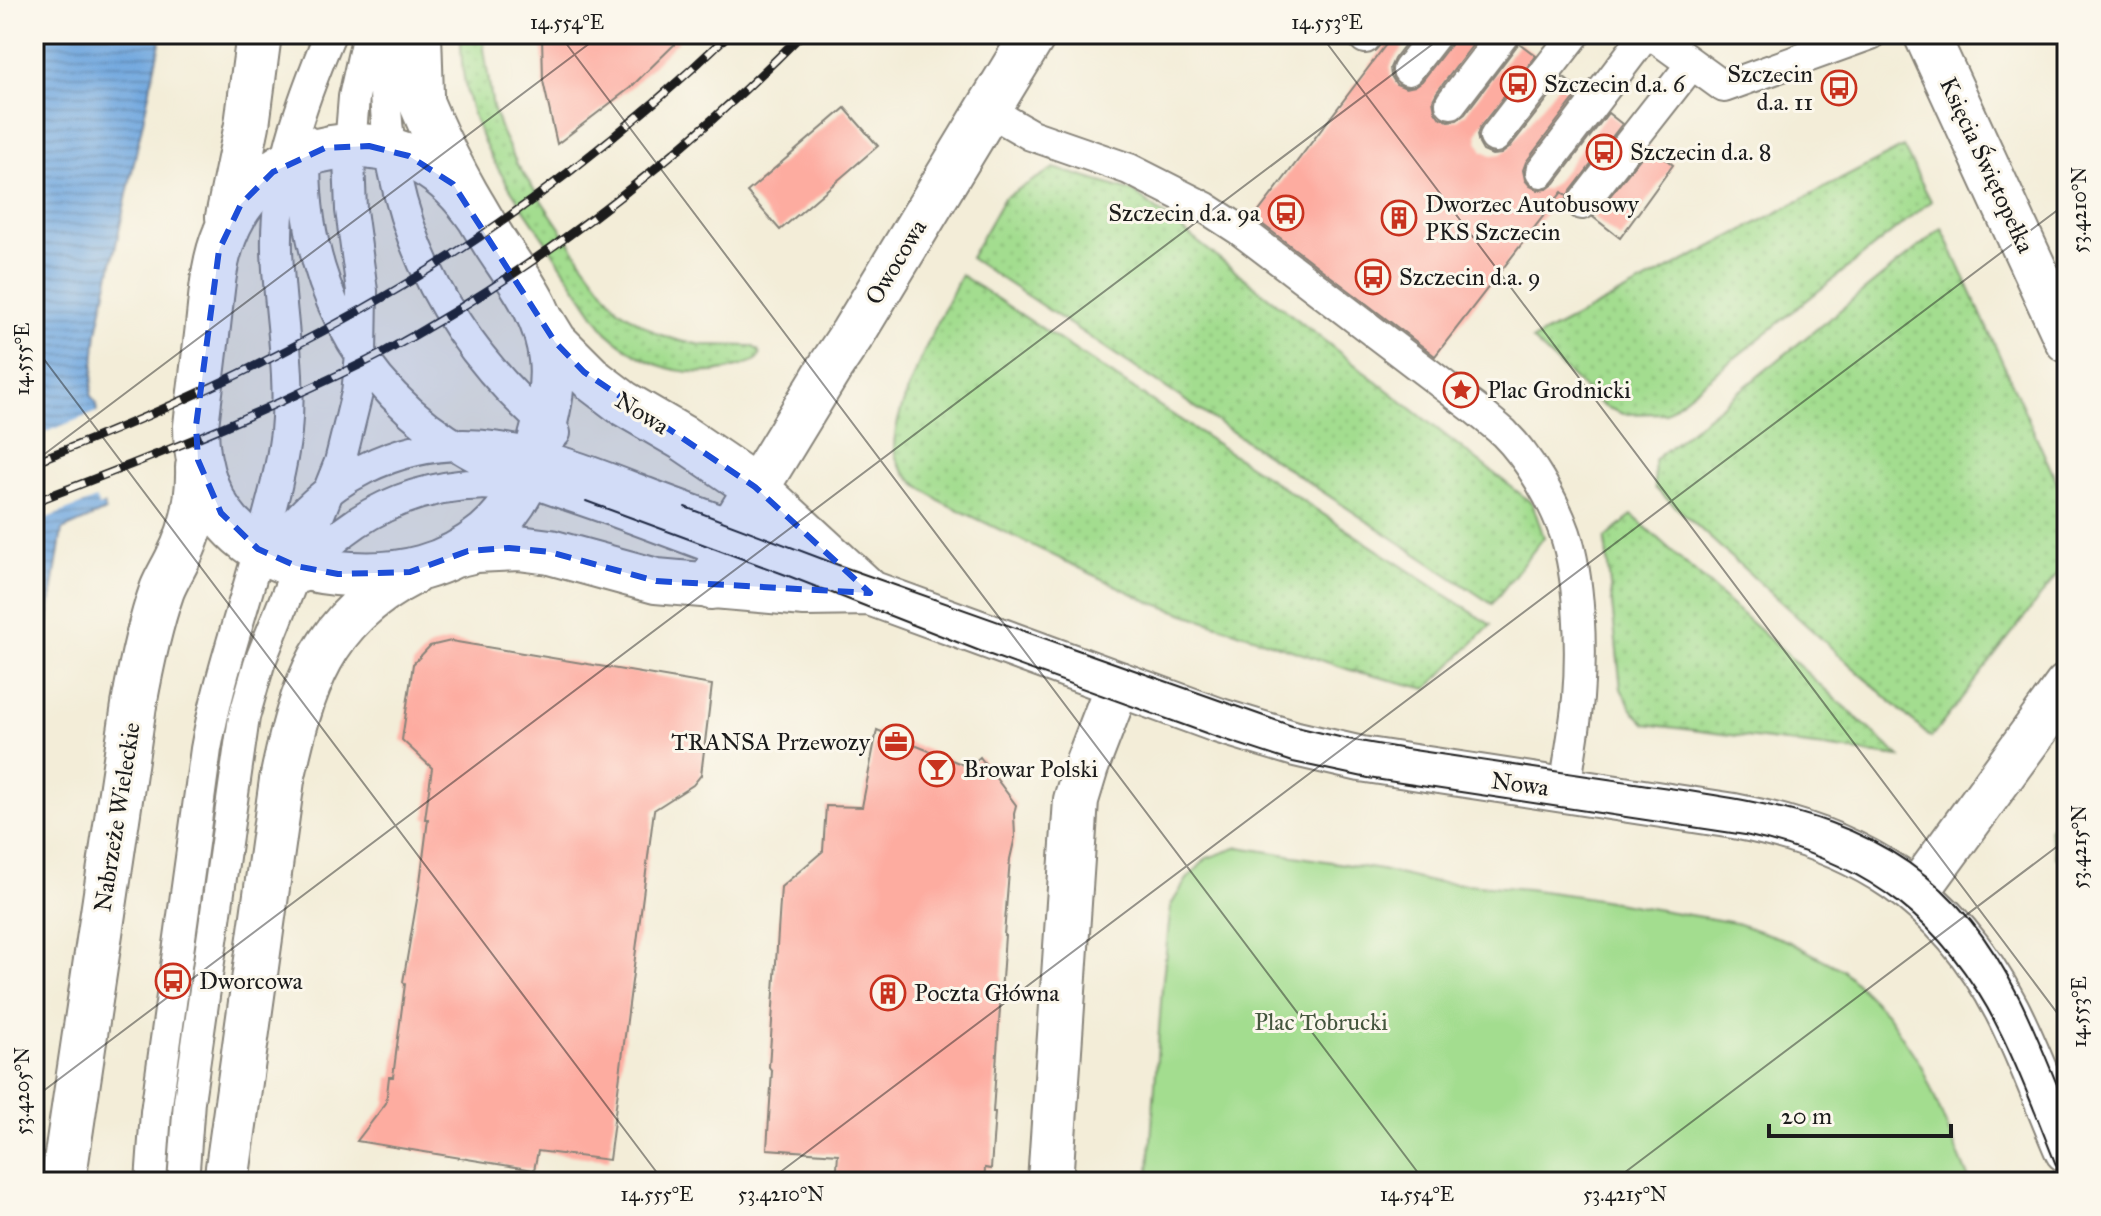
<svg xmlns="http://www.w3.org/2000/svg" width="2101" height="1216" viewBox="0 0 2101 1216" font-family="'IM FELL Great Primer',serif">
<defs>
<pattern id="grass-dots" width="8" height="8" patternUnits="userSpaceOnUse" patternTransform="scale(2)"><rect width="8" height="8" fill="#a3dd8f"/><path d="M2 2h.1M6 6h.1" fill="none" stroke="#8cbd7b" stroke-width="1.8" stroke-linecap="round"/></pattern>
<pattern id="water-rules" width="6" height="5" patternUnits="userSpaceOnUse" patternTransform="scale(2)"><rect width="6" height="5" fill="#72a8df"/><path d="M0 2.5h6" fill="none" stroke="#5d88b4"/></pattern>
</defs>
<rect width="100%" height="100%" fill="#fbf7ec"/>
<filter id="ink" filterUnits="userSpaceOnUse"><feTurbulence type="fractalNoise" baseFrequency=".0125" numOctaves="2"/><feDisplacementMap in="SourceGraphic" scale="16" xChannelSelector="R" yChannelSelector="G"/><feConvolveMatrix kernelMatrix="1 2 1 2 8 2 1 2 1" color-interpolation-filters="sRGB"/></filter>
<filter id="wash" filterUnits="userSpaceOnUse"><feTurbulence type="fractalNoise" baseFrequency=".006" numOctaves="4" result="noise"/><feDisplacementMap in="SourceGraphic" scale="32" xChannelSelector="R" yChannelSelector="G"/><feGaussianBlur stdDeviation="1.8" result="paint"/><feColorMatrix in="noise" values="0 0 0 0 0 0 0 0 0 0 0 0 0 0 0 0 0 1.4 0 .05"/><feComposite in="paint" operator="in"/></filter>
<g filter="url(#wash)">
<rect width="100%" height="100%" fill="#f3edd8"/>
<path fill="url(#grass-dots)" stroke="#607c56" stroke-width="2" d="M461,34H484V49L493,108L503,135L517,164L582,261L618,309L658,334L680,341L703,345L752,346L759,351L760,356L755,361C698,384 651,372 606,332C585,302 565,271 545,240C499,173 459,120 461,34Z
M1903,147L1931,201L1666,413L1623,414L1603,406L1532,340Z
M1054,168L1134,192L1532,503L1544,537L1492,604L970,258L1004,198Z
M1942,228L2067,505V562L1931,738L1655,488L1654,460Z
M961,275L1491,625L1427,689L1350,670L1150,602L942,502C924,489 900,477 895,454C887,417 943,312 961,275Z
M1632,515L1900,757L1646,724L1633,711L1621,689L1605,539Z
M2067,805V866L2056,857L2049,830Z"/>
<path fill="#a3dd8f" stroke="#607c56" stroke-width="2" d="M1239,847L1381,870L1427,881L1527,889L1585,897L1736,923L1788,941L1843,970L1887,1014L1921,1065L1970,1182H1148L1162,988L1171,905L1187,879L1207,858Z"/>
<path fill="url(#water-rules)" stroke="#47627e" stroke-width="2" d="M34,34H162L97,332L91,396L96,403L105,511L62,530L34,710Z"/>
<path fill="#f3edd8" d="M100,405L108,502L99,506L96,499L34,523V437L99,411L98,406Z"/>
<g id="blocks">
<path fill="#fdaca0" d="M542,34H685L630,88L557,144L543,81Z
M1394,34H1413L1394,59L1390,68L1391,76L1396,84L1406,88L1415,86L1422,81L1450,45L1454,34H1481L1437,92L1433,100L1435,111L1439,117L1448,121L1457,120L1465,114L1519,43L1536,56L1480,127L1477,135L1479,144L1483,151L1492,155L1501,154L1509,148L1564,78L1580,91L1526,162L1523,170L1525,180L1530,186L1538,190L1547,189L1555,183L1608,113L1622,124L1567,196L1562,192L1435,356L1254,218Z
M845,108L878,146L780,230L747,192Z
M1650,146L1673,165L1620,238L1593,217Z
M451,641L712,685L701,775L693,785L654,810L609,1160L538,1151L534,1170L357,1141L386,1103L389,1077H393L405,984L403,982L420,882L428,819H425L432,768L402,740L413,664L430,646Z
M877,730L969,767L980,757L1016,805L1014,814L1015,837L1010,859L1004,935H1005L993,1112H995L991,1169L985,1168L984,1182H836L838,1154L767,1149L772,1071L769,1067L781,887L823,851L826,806L862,807Z"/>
</g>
</g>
<g filter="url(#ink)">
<use href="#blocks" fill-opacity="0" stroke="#88847a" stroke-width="2"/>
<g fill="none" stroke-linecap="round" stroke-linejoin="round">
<g stroke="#88847a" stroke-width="34">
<path id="service" d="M386,34C375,196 432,329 555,433
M426,34L428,95
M1651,34L1724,87L1871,34
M1365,38L1368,34
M1408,70L1436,34
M1451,103L1504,34
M988,110L1031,135L1129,169L1206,208L1240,230L1475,409C1485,417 1495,425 1504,433C1529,458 1553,499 1565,533C1580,578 1582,650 1578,698C1575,729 1569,759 1565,790
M1495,137L1575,34
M306,141C298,269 353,388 467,452C514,479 564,493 614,511C678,535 743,559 808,583
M1541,172L1646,34
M1582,204L1691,65
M265,563C316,479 402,433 501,448C551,455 599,475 646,493C705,515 764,536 823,559
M302,577C349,506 442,473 524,488
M151,1182L156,1112L206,749C218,681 241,616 259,550C270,510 281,473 286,432C292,371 279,311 277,250C275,174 301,103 330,34
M183,1182L189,1101L244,717L259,664L340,462L357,393L361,355L362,291L351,210L349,159L354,97L368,34"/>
</g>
<g stroke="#88847a" stroke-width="48">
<path id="minor" d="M1926,34L2067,340
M1916,893L2067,686
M1050,1182L1076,800L1086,767L1118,684"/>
</g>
<g stroke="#88847a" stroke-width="48">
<path id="tertiary" d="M395,34C414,89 437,143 466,194C476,211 486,229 497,246C520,281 547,315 551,359C554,383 549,407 543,430C534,469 518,507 486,534C446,567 402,577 351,574C261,570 196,522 196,426C200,390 205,354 209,317C212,289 214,260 225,234C256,154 350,124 423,163C447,176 465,196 480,218
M228,217L247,125L259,34
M544,324L555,342L594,381L623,403L683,438L755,487L870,593
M455,555L476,550L519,548L550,552L656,581L805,594L870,593L1220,721L1296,744L1361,759L1734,816C1860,840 1947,894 2007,1010C2030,1055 2047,1104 2067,1150
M711,587L734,525L831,366L853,333L1034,34
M63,1182L134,705C141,666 149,627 162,590C166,580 171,572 176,562C192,532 199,501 198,467
M226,1182L282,780C302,686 322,619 412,573"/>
</g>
<use href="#service" stroke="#fff" stroke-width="30"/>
<use href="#minor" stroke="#fff" stroke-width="44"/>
<use href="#tertiary" stroke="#fff" stroke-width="44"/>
<path stroke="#1c1c1c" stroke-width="2" d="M586,501L786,575L985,653L1214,736L1293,762L1368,778L1745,835C1868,861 1947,923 2002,1036C2025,1083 2043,1134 2063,1182
M685,507L841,566L1292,726L1348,739L1400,748C1476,759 1552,771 1628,782C1758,802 1881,810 1971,921C2016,976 2040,1044 2067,1109"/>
<g stroke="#1c1c1c" stroke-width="9">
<path id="rail" d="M34,462C160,414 283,357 399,288C514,220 633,127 729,34
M34,502C126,467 219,431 308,389C332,378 356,367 379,355C537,269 676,162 802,34"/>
</g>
<use href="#rail" stroke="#fbf7ec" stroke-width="6" stroke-dasharray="18" stroke-linecap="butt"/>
</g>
</g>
<path fill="#1d4ed8" fill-opacity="0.2" stroke="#1d4ed8" stroke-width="6" stroke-dasharray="16 10" stroke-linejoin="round" d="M369,146L409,156L453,184L555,342L584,372L755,487L870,593L656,581L550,552L509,548L468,551L410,572L338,574L296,566L258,549L221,513L198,460L196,426L219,250L241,204L273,172L325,148Z"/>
<path fill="none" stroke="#1c1c1c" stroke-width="2" stroke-opacity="0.45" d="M559,34L1425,1182M1320,34L2067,1026M34,346L664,1182M34,462L602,34M34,1098L1446,34M767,1182L2067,203M1612,1182L2067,839"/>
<defs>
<g id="bus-ring" transform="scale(1.8)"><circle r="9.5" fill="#fbf7ec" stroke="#c8321e" stroke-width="1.5"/><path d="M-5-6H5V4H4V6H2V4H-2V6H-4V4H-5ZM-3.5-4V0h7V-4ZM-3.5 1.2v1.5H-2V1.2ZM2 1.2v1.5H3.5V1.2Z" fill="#c8321e"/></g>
<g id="building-ring" transform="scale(1.8)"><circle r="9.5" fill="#fbf7ec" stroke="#c8321e" stroke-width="1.5"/><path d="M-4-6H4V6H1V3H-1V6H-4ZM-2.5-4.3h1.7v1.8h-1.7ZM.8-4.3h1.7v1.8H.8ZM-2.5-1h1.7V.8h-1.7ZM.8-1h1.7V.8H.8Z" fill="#c8321e"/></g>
<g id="sight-ring" transform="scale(1.8)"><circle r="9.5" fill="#fbf7ec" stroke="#c8321e" stroke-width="1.5"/><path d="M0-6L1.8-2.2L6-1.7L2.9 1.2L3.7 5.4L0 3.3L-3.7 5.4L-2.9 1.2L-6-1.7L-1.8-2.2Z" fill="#c8321e"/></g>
<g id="office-ring" transform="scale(1.8)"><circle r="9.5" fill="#fbf7ec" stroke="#c8321e" stroke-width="1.5"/><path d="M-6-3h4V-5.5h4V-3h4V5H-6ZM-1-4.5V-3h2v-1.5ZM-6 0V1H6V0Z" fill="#c8321e"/></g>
<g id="bar-ring" transform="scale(1.8)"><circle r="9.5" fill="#fbf7ec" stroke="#c8321e" stroke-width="1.5"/><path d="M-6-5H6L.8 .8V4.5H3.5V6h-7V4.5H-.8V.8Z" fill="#c8321e"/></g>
</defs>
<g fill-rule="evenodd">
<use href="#bus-ring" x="1518" y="84"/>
<use href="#bus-ring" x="1839" y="88"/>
<use href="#bus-ring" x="1604" y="152"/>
<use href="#bus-ring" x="1286" y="213"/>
<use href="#building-ring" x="1399" y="218"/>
<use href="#bus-ring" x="1373" y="277"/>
<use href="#sight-ring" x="1461" y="390"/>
<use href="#office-ring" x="896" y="742"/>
<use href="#bar-ring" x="937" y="769"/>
<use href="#bus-ring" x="173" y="981"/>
<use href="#building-ring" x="888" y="993"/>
</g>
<g text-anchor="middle" stroke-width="6" stroke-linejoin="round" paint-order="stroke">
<g font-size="24" fill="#1c1c1c" stroke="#fbf7ec" text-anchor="start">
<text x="1813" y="82" text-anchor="end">Szczecin<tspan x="1813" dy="28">d.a. 11</tspan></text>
<text x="1544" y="92">Szczecin d.a. 6</text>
<text x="1630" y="160">Szczecin d.a. 8</text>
<text x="1425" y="212">Dworzec Autobusowy<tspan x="1425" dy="28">PKS Szczecin</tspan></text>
<text x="1260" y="221" text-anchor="end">Szczecin d.a. 9a</text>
<text x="1399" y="285">Szczecin d.a. 9</text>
<text x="1487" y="398">Plac Grodnicki</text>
<text x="870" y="750" text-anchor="end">TRANSA Przewozy</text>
<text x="963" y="777">Browar Polski</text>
<text x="199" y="989">Dworcowa</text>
<text x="914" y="1001">Poczta Główna</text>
</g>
<g font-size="24" fill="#1c1c1c" stroke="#fbf7ec">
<text transform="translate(1987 165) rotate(65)" y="8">Księcia Świętopełka</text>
<text transform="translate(896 262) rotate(-59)" y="8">Owocowa</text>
<text transform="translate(642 413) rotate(32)" y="8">Nowa</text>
<text transform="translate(1520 784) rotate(8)" y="8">Nowa</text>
<text transform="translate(117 817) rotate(-81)" y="8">Nabrzeże Wieleckie</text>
</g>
<g font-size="24" fill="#44563e" stroke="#fbf7ec">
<text x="1321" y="1030">Plac Tobrucki</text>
</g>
</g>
<rect width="2101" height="1216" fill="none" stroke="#fbf7ec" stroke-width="88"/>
<path d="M1769 1124v12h182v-12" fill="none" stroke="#1c1c1c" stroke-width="4"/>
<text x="1781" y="1124" font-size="24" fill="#1c1c1c" stroke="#fbf7ec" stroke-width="6" paint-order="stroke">20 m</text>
<rect x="44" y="44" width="2013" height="1128" fill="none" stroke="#1c1c1c" stroke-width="3"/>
<g font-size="20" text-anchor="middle" fill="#1c1c1c">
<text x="567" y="29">14.554°E</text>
<text x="1327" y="29">14.553°E</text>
<text transform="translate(2079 210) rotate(-90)" y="7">53.4210°N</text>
<text transform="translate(22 359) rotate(-90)" y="7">14.555°E</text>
<text transform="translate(2079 847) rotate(-90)" y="7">53.4215°N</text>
<text transform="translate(2079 1012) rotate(-90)" y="7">14.553°E</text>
<text transform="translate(22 1091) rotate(-90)" y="7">53.4205°N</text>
<text x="657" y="1201">14.555°E</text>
<text x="781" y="1201">53.4210°N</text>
<text x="1417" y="1201">14.554°E</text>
<text x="1625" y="1201">53.4215°N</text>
</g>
</svg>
